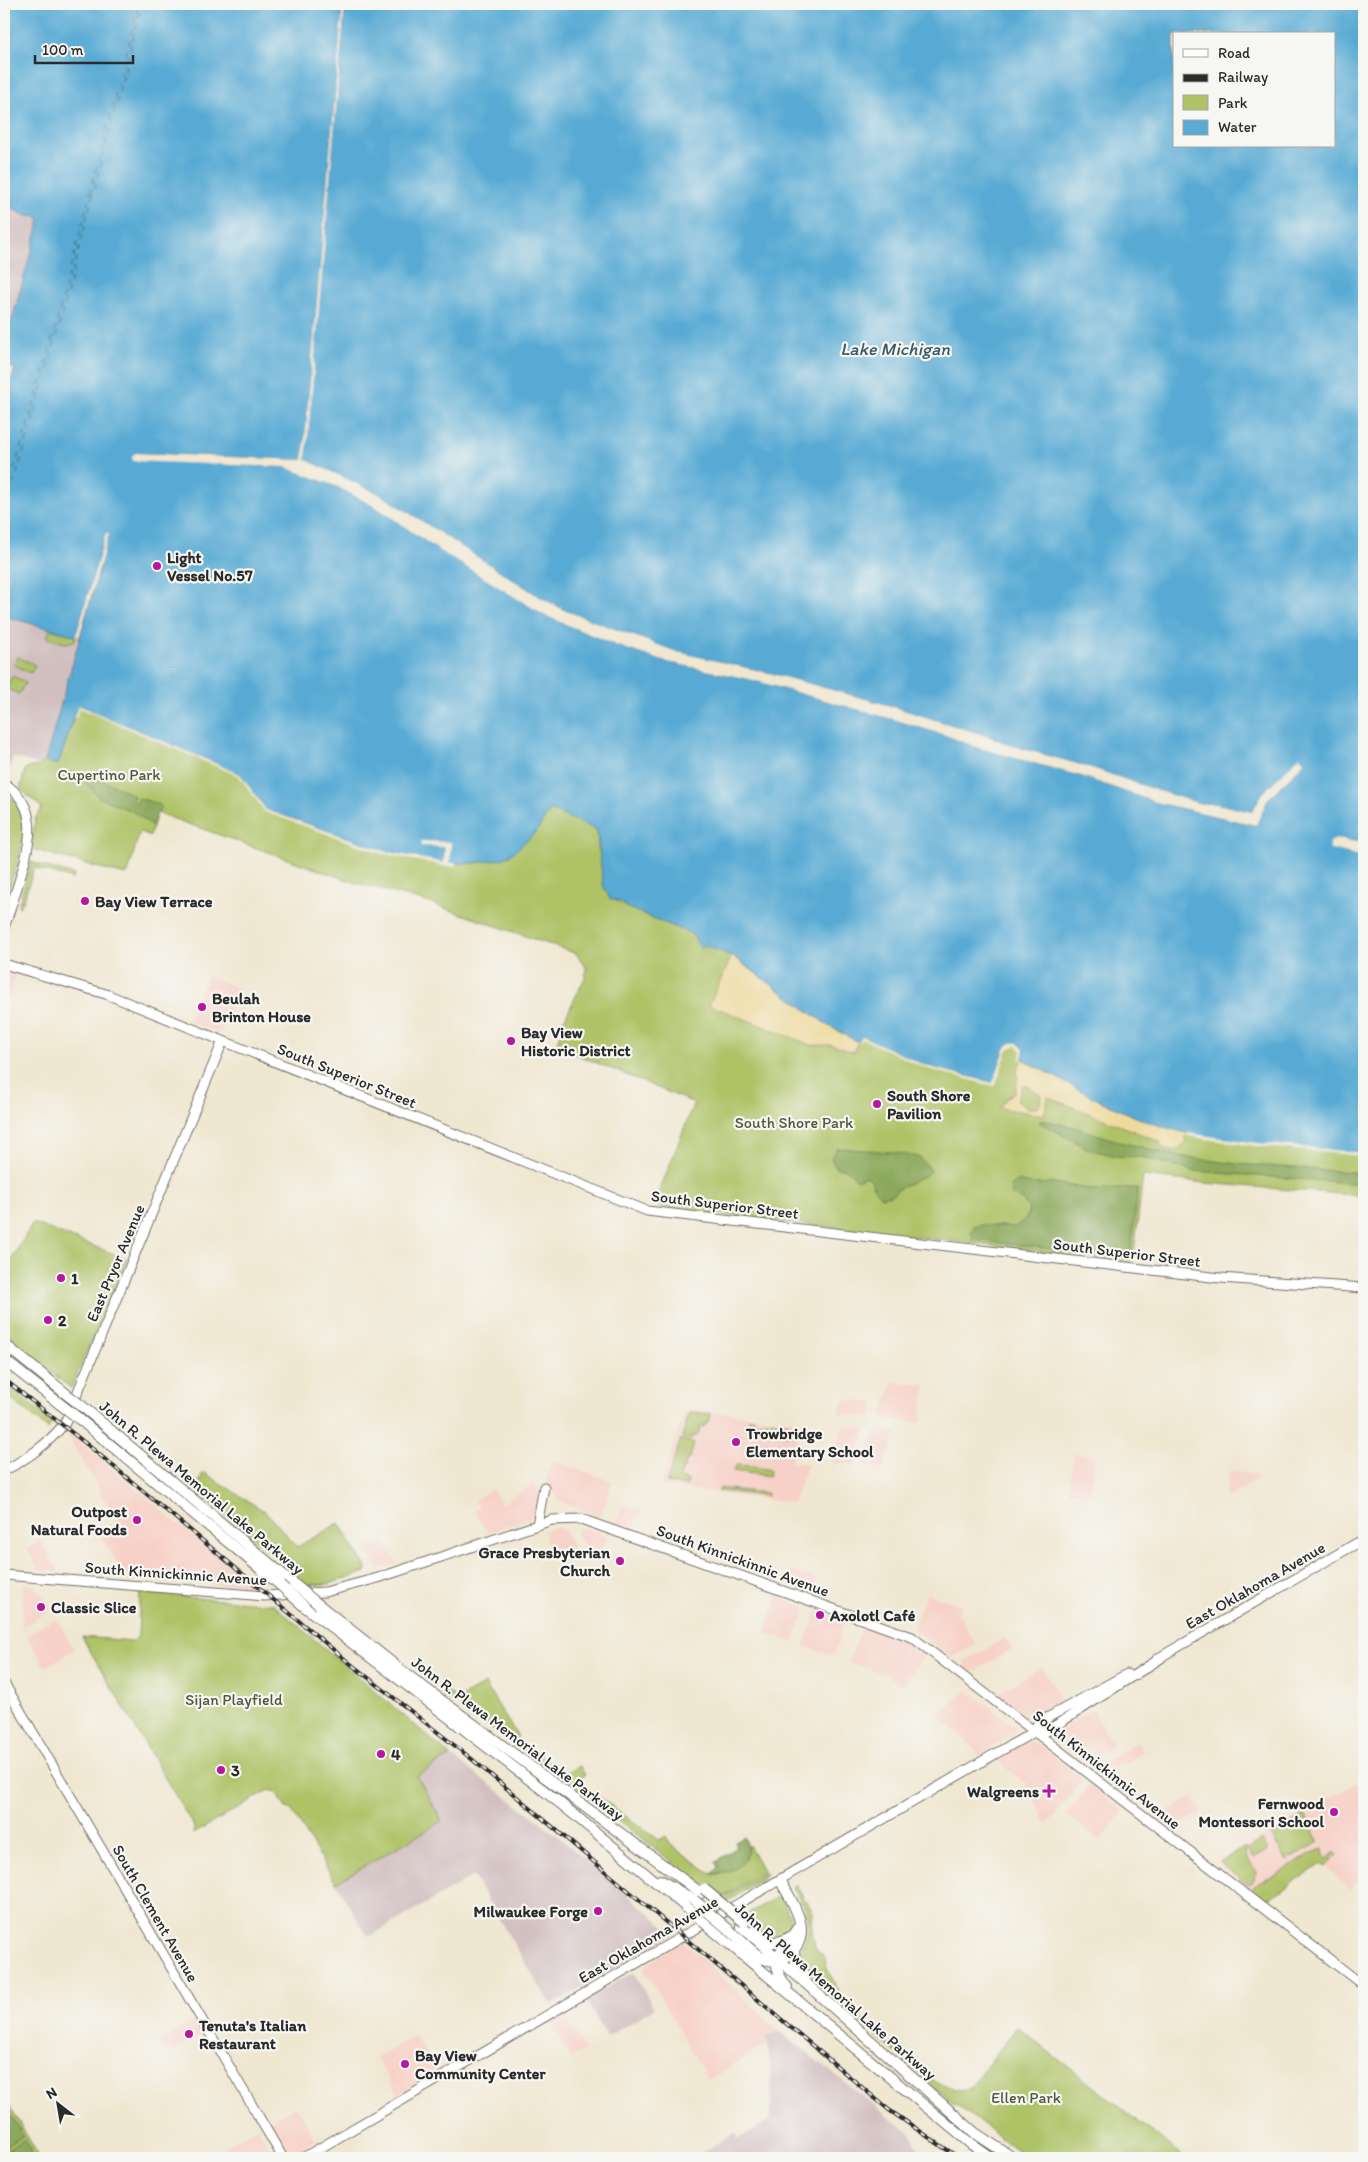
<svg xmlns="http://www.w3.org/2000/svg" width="1368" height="2162" viewBox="0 0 1368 2162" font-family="Itim,sans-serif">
<rect width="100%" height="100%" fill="#f6f6f2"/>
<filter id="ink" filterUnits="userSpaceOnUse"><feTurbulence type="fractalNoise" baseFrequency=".02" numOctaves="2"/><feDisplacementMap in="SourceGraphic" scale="10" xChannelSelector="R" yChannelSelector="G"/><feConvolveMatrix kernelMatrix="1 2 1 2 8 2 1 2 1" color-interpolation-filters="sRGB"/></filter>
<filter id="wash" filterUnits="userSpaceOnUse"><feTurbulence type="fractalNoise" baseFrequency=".0096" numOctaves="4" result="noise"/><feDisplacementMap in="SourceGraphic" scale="20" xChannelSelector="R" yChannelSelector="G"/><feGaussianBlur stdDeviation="1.12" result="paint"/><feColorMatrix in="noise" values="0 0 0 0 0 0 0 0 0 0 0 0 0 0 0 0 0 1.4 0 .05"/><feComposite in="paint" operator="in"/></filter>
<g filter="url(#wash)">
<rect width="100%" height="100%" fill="#f0e7d1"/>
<path fill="#f7d1c7" d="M4,971L16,974L8,999L4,998Z
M207,975L239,989L222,1031L219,1033L188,1021Z
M893,1382L925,1385L921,1423L882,1417V1414Z
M844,1399L876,1403L872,1415L869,1417L839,1414Z
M689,1409L804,1422L790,1462L808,1464L793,1503L662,1486L661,1483L685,1412Z
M843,1426L863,1428L866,1431L855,1465L830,1463Z
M879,1430L896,1432L883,1469L867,1467L865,1464L875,1433Z
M66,1432L103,1461L255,1588L174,1581L167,1582L165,1580L125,1577L101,1536L119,1525Z
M1074,1453L1095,1456L1090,1493L1069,1490Z
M552,1461L613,1481L600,1517L559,1501L546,1480Z
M1229,1471L1255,1474L1258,1479L1226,1499Z
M535,1483L539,1490L535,1516L488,1533L474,1511L479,1508L474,1500L492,1489L502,1504Z
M623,1504L641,1510L634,1527L616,1523Z
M556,1527L563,1530L574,1547L553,1560L543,1531Z
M578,1528H585L608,1536L598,1557L593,1561L576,1533Z
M383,1540L397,1564L379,1569L366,1550Z
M41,1541L59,1572L38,1569L27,1549Z
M791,1570L817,1579L813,1590L809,1591L786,1583Z
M23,1584L36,1586L50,1608L48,1612L22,1627Z
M926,1593L961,1605L958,1613L976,1644L951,1658L913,1629Z
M778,1596L806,1608L793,1642L765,1632Z
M817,1611L845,1620L833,1656L803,1646Z
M53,1620L58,1621L74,1650L45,1667L26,1635Z
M862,1626L905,1642L923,1655V1659L902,1686L888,1676L849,1662Z
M1005,1638L1013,1649L971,1673L964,1668V1662Z
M1042,1667L1062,1701L1030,1719L997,1694Z
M968,1690L1015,1728L1013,1733L979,1756L976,1750L938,1715Z
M1093,1709L1113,1746L1085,1762L1054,1739L1052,1735Z
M1029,1742L1036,1743L1081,1778L1080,1782L1052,1819L1046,1822L1024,1782L1002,1765L1000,1757Z
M1137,1742L1143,1752L1103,1776L1095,1769V1767Z
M1364,1778V1876L1350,1890L1322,1863L1266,1901L1217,1863Z
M1091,1786L1124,1811L1100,1841L1066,1815L1088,1787Z
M1193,1797L1202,1812L1176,1828H1170L1156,1817Z
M684,1942L779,2031L765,2037L768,2044L708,2080L644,1969L645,1965Z
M563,2012L585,2050L572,2057H570L550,2024L552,2018Z
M195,2020L201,2030V2035L166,2056L158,2043Z
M414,2036H416L435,2072L398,2095L377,2058Z
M296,2106L316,2140L292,2154H288L268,2122Z
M258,2127L276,2158H205Z"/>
<path fill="#d2bfc0" d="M4,204L35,215L40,220L4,349Z
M109,534L45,761L40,765L13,757L7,778L4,776V616L76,635Z
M451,1756L542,1823L674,1934L551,2005L473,1876L371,1936L366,1934L336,1883L442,1821L417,1776Z
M632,1973L635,1975L654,2008L607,2037L585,1999Z
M779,2031L911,2134L924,2158H693L734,2133L738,2139L769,2121L772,2095L768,2044L765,2037Z"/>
<path fill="#afc266" stroke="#6d7648" d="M50,629L76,636L74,641L66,643L47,638Z
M18,657L35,665L31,673L14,665Z
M12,676L26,682L19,694L6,688Z
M78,705L445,864L475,863L508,857L537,831L548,812L552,810L597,829L598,848L615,900L626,907L693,934L701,949L704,945L732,956L780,990L862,1036L1006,1047L1018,1043L1024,1049L1023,1059L1116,1108L1162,1126L1364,1153V1196L1205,1183L1143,1176L1133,1259L1129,1262L660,1207L656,1200L694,1103L556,1046L564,1020L585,978L586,968L577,954L427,902L347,880L146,809L143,819L153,826L150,836L141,832L139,834L128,873L125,875L35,850L32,845L35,819L42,808L20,789L25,770L31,767L40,766L45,761L58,765Z
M4,791C41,817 14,870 4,904Z
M31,862L74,875L73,879L34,868L23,902L21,901L20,907L18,906Z
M33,1223L127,1259L71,1388L4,1336V1272Z
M4,1384L53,1421L48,1429L4,1393Z
M690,1412L711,1414L710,1419L704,1427L701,1426L697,1436H693L691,1440L682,1437Z
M749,1418L754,1419V1422L764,1423L765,1420L793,1424L792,1435L753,1430L752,1433L749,1426Z
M681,1439L694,1444L690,1458H688L684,1468H683L680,1477L688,1481L686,1486L667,1483V1481Z
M736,1465L753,1466L770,1470L769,1476L733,1471Z
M203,1472L267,1513L297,1547L339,1523L367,1569L366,1572L329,1584L308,1585L196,1491Z
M719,1488L767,1493V1496L719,1491Z
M140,1593L165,1595L166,1593L172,1596L273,1604L451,1756L417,1776L442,1821L336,1883L291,1809L286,1808L276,1792L269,1790L193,1834L194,1827L82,1637L134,1641L138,1636Z
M485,1684L518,1737L516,1739L566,1773L580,1766L585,1775L577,1781L659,1840L666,1836L670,1844L712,1874C730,1875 747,1863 749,1845L764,1872L719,1898L609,1813L443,1693L439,1686L458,1699Z
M1304,1815L1319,1842L1287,1861L1271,1835Z
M1262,1840L1268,1850L1253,1859L1247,1849Z
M1245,1847L1246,1857L1256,1872L1251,1883L1247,1884L1219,1862Z
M1323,1849L1324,1856L1327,1859L1335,1852L1338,1855L1326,1867L1322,1863L1268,1900L1252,1888C1259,1881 1269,1879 1277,1875C1293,1866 1305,1854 1323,1849Z
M766,1873L760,1881L725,1903L720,1899Z
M796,1885L813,1912L812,1930L815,1947L825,1958L826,1966L842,1998L884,2041L929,2079L955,2090L969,2089L1017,2027L1185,2158H1028L955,2104L954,2105L822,1987L824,1982L815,1974L811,1977C787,1953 811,1945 808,1919C807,1908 799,1897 793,1887Z
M779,1896C786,1905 802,1935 779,1938C766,1940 751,1925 742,1917Z
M4,2097L40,2158H4Z"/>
<path fill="#8ba85b" stroke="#5b6a43" d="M80,777C94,775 122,788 134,796L132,801L136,803L139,798L160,805L162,809L157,813L153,826L135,813L99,797Z
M1041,1120L1071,1126L1124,1143L1178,1156L1237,1164L1364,1173V1184L1193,1171L1141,1157L1116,1156L1088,1149L1039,1122Z
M837,1148L892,1152L919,1157L931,1170L926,1175L900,1188L892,1195L881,1197L875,1190L871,1179L866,1176L857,1180C850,1172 847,1167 836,1168L831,1158Z
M1016,1181L1032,1184L1055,1183L1093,1190L1138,1188L1130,1258L973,1240L971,1233L974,1227L982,1225L1015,1227L1027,1217L1029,1209L1023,1200L1012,1195L1010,1187Z
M744,1837C758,1859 733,1875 712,1874L718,1867L715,1862L737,1847L735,1842Z
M4,2103L23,2136L4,2148Z
M25,2139L32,2151L28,2158H4V2152Z"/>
<path fill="#eeda9e" stroke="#8c8264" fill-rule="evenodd" d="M732,956L829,1026L858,1042L853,1052L832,1045H811L709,1005Z
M1022,1059C1076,1087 1129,1117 1188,1133L1185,1137L1187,1142L1176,1151L1160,1147L1161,1142L1048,1097L1044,1115L999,1108L1007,1098L1015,1092L1018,1075L1017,1071ZM1027,1085L1041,1095L1040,1104L1036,1108H1027L1017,1101L1022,1086Z"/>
<path fill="#59aad4" stroke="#426a80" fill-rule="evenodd" d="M4,4H343L303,460L135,453L133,460L285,467L338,487L379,509L437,549L544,615L615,645L663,661L749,679L903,722L948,736L979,748L1081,776L1155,802L1256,825L1268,799L1305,762L1300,757L1263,793L1252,812L1217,804H1201L1155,790L1095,769L1009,745L990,737L887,705L769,673L677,652L566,611L538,596L381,495L305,460L345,4H1364V843L1337,839L1329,843L1331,849L1364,857V1153C1298,1147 1228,1146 1164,1127C1114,1112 1068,1083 1022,1059L1024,1049L1018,1043L1006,1047L994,1083L926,1066L862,1036L858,1042L829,1026L732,956L704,945L701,949L692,934L626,907L621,902L610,899L603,885L597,830L552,811L548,812L537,831L515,851L502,859L475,863L445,864L385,851L266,810L240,774L78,705L58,765L45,761L109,534L106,533L76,636L4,616V382L10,383L15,369L4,366V349L40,220L35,215L26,216L4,204ZM1174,34H1334V146H1174Z"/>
<path fill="#f0e7d1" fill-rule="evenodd" d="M343,4H345L306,460L381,495L538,596L566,611L677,652L769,673L887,705L990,737L1009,745L1095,769L1155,790L1201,804H1217L1252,812L1263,793L1300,756L1305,762L1268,798L1256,825L1155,802L1081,776L979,748L948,736L903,722L749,679L663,661L615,645L544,615L437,549L379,509L338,487L285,467L133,461L132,457L135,453L303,460ZM136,456L304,462L380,497L537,598L565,614L676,654L768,676L887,708L989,739L1008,747L1094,771L1155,793L1201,806L1216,807L1253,815L1265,795L1299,760L1301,762L1266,797L1255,822L1155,799L1081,774L980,745L949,733L904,720L750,676L663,659L616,642L545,612L439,546L380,507L339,485L286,465L135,458Z
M106,533L109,534L79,636H76Z
M78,705L240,774L266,810L385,851L444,863L445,847L421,846V841L451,842L450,863H456V866H444L384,854L265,812L239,776L79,708L76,718L74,717Z
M1337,839L1364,843V846L1338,841L1332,844V847L1364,854V857L1330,849L1329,842Z
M862,1036L926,1066L993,1083L1006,1047L1011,1043H1018L1024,1049L1022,1059V1061L1020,1059L1021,1050L1017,1045L1008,1049L996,1084L993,1086L925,1068L863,1039L857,1044Z
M1188,1133L1257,1143L1364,1153V1156L1256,1146L1198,1138L1186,1135Z"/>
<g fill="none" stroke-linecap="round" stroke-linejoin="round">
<path stroke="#3b5766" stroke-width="1" stroke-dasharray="6 5" stroke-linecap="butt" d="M4,489L10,482L43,375L139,4
M4,492L14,483L46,376L142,4"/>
</g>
</g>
<g filter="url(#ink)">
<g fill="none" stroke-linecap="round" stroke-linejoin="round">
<g stroke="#706d65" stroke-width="11">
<path id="secondary" d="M4,783C16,791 27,804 29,820C34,846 12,901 4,928
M4,964L106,994L647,1211L1220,1278L1364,1288
M4,1471C29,1457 46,1446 65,1423L223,1041
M537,1525L544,1487
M4,1575L264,1596L325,1592L378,1578L552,1520L581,1519L912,1637L1364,1986
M1157,1659L1364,1539
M4,1683L283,2158
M1034,1732L1038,1723L1127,1674
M303,2158L988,1758L1034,1732L1047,1731L1161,1658"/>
</g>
<g stroke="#706d65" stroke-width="12">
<path id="primary" d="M4,1344L65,1393
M4,1360L60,1404
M83,1407L294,1584
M78,1418L280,1585
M319,1605L406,1674L701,1893
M304,1606L560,1803L687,1908
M660,1880L694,1900
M741,1926L975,2133L1013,2158
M755,1930C769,1941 773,1947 790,1937
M734,1934C743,1942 754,1954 764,1959C770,1962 782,1960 787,1956C816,1935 793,1903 780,1880
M727,1942L971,2144L991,2158
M794,1948C794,1960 797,1966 805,1975
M787,1987C764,1958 785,1950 800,1924"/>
</g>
<use href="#secondary" stroke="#fff" stroke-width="9"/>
<use href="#primary" stroke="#fff" stroke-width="10"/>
<g stroke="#2b2b2b" stroke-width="4">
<path id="rail" d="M4,1379L89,1446L347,1661L473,1760L889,2110L959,2158"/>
</g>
<use href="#rail" stroke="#f6f6f2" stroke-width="2" stroke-dasharray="5.5" stroke-linecap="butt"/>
<g stroke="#706d65" stroke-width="12" stroke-linecap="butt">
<path id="primary-bridge" d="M65,1393L83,1407
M60,1404L78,1418
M294,1584L319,1605
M280,1585L304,1606
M704,1889L744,1922
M694,1900L734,1934
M687,1908L727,1942"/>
</g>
<use href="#primary-bridge" stroke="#fff" stroke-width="10"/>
</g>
</g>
<g fill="#b5179e" stroke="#f6f6f2" stroke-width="2">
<circle cx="157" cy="566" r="5"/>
<circle cx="85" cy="901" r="5"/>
<circle cx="202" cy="1007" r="5"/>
<circle cx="511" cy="1041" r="5"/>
<circle cx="877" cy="1104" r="5"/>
<circle cx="61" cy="1278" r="5"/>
<circle cx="48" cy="1320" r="5"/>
<circle cx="736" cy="1442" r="5"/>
<circle cx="137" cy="1520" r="5"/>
<circle cx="620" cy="1561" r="5"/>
<circle cx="41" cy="1607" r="5"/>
<circle cx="820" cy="1615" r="5"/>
<circle cx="381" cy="1754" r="5"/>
<circle cx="221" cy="1770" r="5"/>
<path d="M1046.5 1783.5h5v5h5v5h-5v5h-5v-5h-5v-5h5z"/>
<circle cx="1334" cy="1812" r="5"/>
<circle cx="598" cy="1911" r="5"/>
<circle cx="189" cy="2034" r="5"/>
<circle cx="405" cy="2064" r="5"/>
</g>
<g text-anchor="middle" stroke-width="4.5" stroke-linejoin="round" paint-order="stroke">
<g font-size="16" font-weight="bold" fill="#2b2b2b" stroke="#f6f6f2" text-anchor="start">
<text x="167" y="563">Light<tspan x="167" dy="18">Vessel No.57</tspan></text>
<text x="95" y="907">Bay View Terrace</text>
<text x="212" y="1004">Beulah<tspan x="212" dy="18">Brinton House</tspan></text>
<text x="521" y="1038">Bay View<tspan x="521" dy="18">Historic District</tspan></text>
<text x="887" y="1101">South Shore<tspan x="887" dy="18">Pavilion</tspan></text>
<text x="71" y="1284">1</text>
<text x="58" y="1326">2</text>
<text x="746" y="1439">Trowbridge<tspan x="746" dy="18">Elementary School</tspan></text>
<text x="127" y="1517" text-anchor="end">Outpost<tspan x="127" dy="18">Natural Foods</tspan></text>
<text x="610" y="1558" text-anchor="end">Grace Presbyterian<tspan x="610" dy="18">Church</tspan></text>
<text x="51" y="1613">Classic Slice</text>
<text x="830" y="1621">Axolotl Café</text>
<text x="391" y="1760">4</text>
<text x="231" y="1776">3</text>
<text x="1039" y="1797" text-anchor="end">Walgreens</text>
<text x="1324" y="1809" text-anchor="end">Fernwood<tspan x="1324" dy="18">Montessori School</tspan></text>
<text x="588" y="1917" text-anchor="end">Milwaukee Forge</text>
<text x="199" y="2031">Tenuta's Italian<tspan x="199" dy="18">Restaurant</tspan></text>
<text x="415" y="2061">Bay View<tspan x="415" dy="18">Community Center</tspan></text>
</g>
<g font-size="16" fill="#53583d" stroke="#f6f6f2">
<text x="109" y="780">Cupertino Park</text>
<text x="794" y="1128">South Shore Park</text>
<text x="234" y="1705">Sijan Playfield</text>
<text x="1026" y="2103">Ellen Park</text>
</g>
<g font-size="16" fill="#2b2b2b" stroke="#f6f6f2">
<text transform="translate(347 1075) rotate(22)" y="6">South Superior Street</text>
<text transform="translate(725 1204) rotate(7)" y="6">South Superior Street</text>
<text transform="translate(1127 1252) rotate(7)" y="6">South Superior Street</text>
<text transform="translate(115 1263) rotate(-67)" y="6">East Pryor Avenue</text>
<text transform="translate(202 1487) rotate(40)" y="6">John R. Plewa Memorial Lake Parkway</text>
<text transform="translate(743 1560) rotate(20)" y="6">South Kinnickinnic Avenue</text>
<text transform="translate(176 1573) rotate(4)" y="6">South Kinnickinnic Avenue</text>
<text transform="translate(1255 1585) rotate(-30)" y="6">East Oklahoma Avenue</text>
<text transform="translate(518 1738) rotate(37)" y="6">John R. Plewa Memorial Lake Parkway</text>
<text transform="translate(1107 1769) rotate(38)" y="6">South Kinnickinnic Avenue</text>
<text transform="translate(156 1913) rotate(60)" y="6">South Clement Avenue</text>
<text transform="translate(648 1939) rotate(-30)" y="6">East Oklahoma Avenue</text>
<text transform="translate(836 1991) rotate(41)" y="6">John R. Plewa Memorial Lake Parkway</text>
</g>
<g font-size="18" font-style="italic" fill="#3b5766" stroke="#f6f6f2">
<text x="895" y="355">Lake Michigan</text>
</g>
</g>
<rect width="1368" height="2162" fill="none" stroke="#f6f6f2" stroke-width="20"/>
<rect x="1173" y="32" width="162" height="115" fill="#f6f6f2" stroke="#a5a5a2"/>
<rect x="1183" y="49" width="25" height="8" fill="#ffffff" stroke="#a5a5a2"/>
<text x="1218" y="58" font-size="15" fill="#2b2b2b">Road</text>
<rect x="1183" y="74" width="25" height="8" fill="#2b2b2b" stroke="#a5a5a2"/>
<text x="1218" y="82" font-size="15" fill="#2b2b2b">Railway</text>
<rect x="1183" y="95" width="25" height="15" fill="#afc266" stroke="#a5a5a2"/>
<text x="1218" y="108" font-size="15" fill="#2b2b2b">Park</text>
<rect x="1183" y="120" width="25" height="15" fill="#59aad4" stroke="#a5a5a2"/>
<text x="1218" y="132" font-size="15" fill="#2b2b2b">Water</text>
<g transform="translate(58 2104) rotate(329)" stroke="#f6f6f2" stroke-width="4" paint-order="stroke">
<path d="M0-4L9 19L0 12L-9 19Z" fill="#2b2b2b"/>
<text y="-8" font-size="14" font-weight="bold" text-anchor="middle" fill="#2b2b2b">N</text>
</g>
<path d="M35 55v8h98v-8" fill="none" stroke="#2b2b2b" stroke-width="2.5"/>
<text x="42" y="55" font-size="15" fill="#2b2b2b" stroke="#f6f6f2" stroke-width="4" paint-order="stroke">100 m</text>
</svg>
